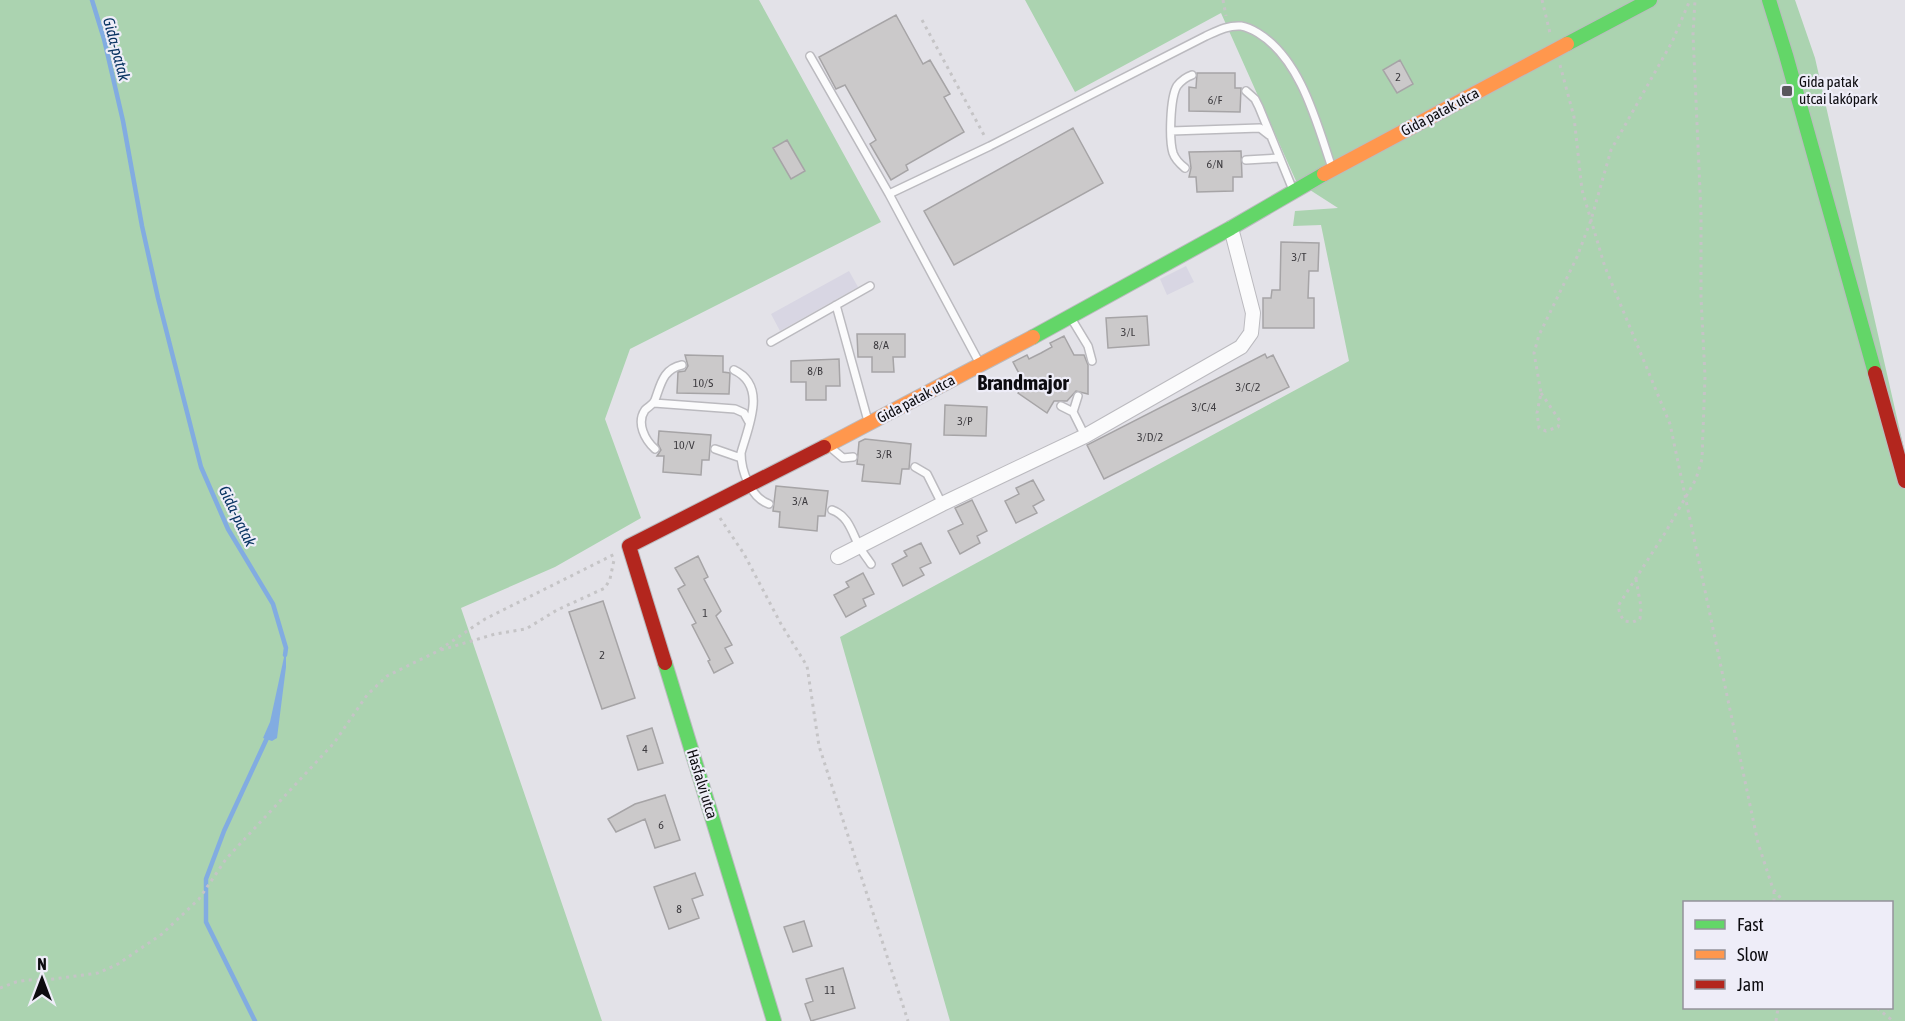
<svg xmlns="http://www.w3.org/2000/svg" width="1905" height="1021" viewBox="0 0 1905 1021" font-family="'Asap Condensed',sans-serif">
<rect width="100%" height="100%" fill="#e3e2e8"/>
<path fill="#d8d6e3" d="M1186,266L1194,282L1167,295L1160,279Z
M849,271L858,287L780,331L771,314Z"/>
<path fill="#abd3b0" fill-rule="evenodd" d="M0,0H759L881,222L630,349L605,419L641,518L555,567L461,608L602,1021H0Z
M1025,0H1795L1815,58L1905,453V1021H950L840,637L1349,361L1321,225L1293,226L1295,211L1338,208L1296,181L1221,13L1075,92ZM1684,902H1892V1008H1684Z"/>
<path fill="#82ace1" d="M286,648V667L277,738L272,741L263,738L270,722Z"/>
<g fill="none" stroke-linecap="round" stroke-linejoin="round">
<path stroke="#82ace1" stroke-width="4.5" d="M92,0L104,39L123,121L142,226L158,298L201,467L228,529L273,604L286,648L285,655
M255,1021L206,922V879L224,831L268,736"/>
</g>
<path fill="#cbc9ca" stroke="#a6a4a6" stroke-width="1.5" d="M896,15L923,64L930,60L950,94L944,97L964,132L906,165L908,170L891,180L870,144L876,140L845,85L836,89L819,57Z
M1400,60L1413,84L1397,93L1383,70Z
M1197,73H1235V88H1241L1240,112L1189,111V87L1196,88Z
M1073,128L1103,183L954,265L924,211Z
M787,140L805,171L791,179L773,148Z
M1241,151L1242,177H1233V191L1197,192L1196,177H1189L1191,168L1189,152Z
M1281,242L1319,243L1318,271H1309L1308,298H1314V328H1263V298H1271L1272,290H1280Z
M1147,316L1149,345L1108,348L1106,318Z
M857,334H905V357H893L894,372H872V357H858Z
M1064,336L1074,355H1084L1088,365V394L1076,391L1067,401H1054L1047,413L1018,393L1024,383L1013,362L1027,355L1029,359L1041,353L1052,347L1050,343Z
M1265,354L1267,358L1273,355L1289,387L1104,479L1087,445Z
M685,355L723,356V372L730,373L729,394L677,393L678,372L685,371L688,366Z
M839,359L840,386H826V400H806V382H791V361Z
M945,405L987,407L986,436L944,435Z
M659,431L711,435L709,460H702L701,475L663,472L664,456H657L661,450L658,444Z
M865,439L911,444L909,469H902L900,484L862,481L864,465L857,464L859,442Z
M1033,480L1044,500L1033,506L1037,513L1016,523L1005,501L1019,494L1016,488Z
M776,486L828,491L825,516H818L817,531L779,527L780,512L773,511Z
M972,500L987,531L977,536L980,543L960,554L948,531L963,524L955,508Z
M921,543L931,563L920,568L924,575L903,586L892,564L907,556L904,551Z
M698,556L708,577L704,579L721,611L716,616L732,645L725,648L733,663L714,673L708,661L710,660L692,625L696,623L678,589L685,585L675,568Z
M863,573L874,594L863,599L866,606L846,617L834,595L849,587L846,582Z
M603,601L635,698L602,709L569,612Z
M652,728L663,763L638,770L627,736Z
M665,795L680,840L655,848L645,819L616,832L608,819L635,804Z
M695,873L703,895L692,899L699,918L669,929L654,887Z
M804,921L812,946L793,952L784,927Z
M843,968L855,1008L811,1021L805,1004L813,1001L806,979Z"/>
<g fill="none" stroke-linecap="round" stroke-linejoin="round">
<g stroke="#bbbabf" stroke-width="10">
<path id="lane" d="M810,56L889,194L980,364
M1246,91L1255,99L1259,107L1293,190
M1171,131L1260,128L1269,135
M1246,160L1279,158
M1185,168C1180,164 1175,159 1173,153C1169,140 1170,98 1177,86C1181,81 1186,77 1192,75
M889,194L990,146L1206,36C1217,31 1228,25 1241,26C1247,27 1253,30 1258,33C1301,59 1317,124 1332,168
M836,305L868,421
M1071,318L1088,346L1092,361
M771,342L870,286
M734,370C768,386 748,427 741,453C741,471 751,498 769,504
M1078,396L1073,412L1085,436
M654,403L735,409L744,413L749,422
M1061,406L1073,412
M830,447L843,458L853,457
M655,449C645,440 636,423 645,410C649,406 653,405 655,400C661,384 663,369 682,365
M715,449L741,458
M915,467L927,474L942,504
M832,510C849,516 852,533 860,548C863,553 867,558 871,564"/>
</g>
<g stroke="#bbbabf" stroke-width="16">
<path id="street" d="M838,557L942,504L1085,436L1241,347L1251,333L1253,313L1231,228"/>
</g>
<g stroke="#bbbabf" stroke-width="16">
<path id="fast" d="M1769,0L1786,55L1875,373
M1567,44L1650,0
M1033,337L1231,228L1324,174
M665,663L774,1021"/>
</g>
<g stroke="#bbbabf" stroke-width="16">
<path id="slow" d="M1324,174L1567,44
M824,447L1033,337"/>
</g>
<g stroke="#bbbabf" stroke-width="16">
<path id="jam" d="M1875,373L1905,481
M665,663L629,546L824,447"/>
</g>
<path stroke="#c5c4c6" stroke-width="3" stroke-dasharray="3 4.5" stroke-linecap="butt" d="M1223,0L1226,16
M1542,0L1550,33
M922,20L985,137
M1560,65L1574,117L1582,190L1605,267L1670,424L1758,843L1773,889L1784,902
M1541,393L1560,421L1558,427L1546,431L1539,428L1537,413L1541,393L1534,353L1539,335L1577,257L1591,220L1611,150L1672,42L1690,0
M720,518L744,554L781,624L807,666L819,746L908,1021
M1636,579L1641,607L1640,619L1633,622L1624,621L1620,614L1618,606L1665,533L1696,479L1702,459L1705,376L1701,297V213L1693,34L1695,0
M441,650L495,634L526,629L557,610L605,588L610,579L614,560
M1774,891V902
M0,988L16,982L27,980H46L98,973L118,964L162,934L199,899L226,859L334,743L367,695L387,676L436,652L485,619L615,554
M1877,1008L1893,1021
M1776,1021L1778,1008"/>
<use href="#lane" stroke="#fbfbfc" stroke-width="7"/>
<use href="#street" stroke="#fbfbfc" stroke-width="14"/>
<use href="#fast" stroke="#63d668" stroke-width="14"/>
<use href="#slow" stroke="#ff974d" stroke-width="14"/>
<use href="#jam" stroke="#b3261e" stroke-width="14"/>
</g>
<rect fill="#58575c" stroke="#eeedf8" stroke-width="2" x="1781" y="85" width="12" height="12" rx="3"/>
<g text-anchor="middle" stroke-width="4.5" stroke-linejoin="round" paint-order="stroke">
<g font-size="12" fill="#3e3c40">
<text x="1398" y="81">2</text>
<text x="1215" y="104">6/F</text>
<text x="1215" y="168">6/N</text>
<text x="1299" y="261">3/T</text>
<text x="1128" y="336">3/L</text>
<text x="881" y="349">8/A</text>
<text x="815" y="375">8/B</text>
<text x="703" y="387">10/S</text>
<text x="1248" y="391">3/C/2</text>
<text x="1204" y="411">3/C/4</text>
<text x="965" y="425">3/P</text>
<text x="1150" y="441">3/D/2</text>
<text x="684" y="449">10/V</text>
<text x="884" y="458">3/R</text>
<text x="800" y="505">3/A</text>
<text x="705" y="617">1</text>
<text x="602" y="659">2</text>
<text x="645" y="753">4</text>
<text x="661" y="829">6</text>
<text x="679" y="913">8</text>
<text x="830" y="994">11</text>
</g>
<g font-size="15" fill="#0d0c10" stroke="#eeedf8" text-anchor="start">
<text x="1799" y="87">Gida patak<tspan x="1799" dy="17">utcai lakópark</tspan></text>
</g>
<g font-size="15" fill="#0d0c10" stroke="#eeedf8">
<text transform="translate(1440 112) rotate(-28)" y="5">Gida patak utca</text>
<text transform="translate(916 399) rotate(-28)" y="5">Gida patak utca</text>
<text transform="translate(702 784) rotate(73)" y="5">Hasfalvi utca</text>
</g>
<g font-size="16" font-style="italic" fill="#093462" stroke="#eeedf8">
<text transform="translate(117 49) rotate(75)" y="6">Gida-patak</text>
<text transform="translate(238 516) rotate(64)" y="6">Gida-patak</text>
</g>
<g font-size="21" font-weight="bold" fill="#0d0c10" stroke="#eeedf8">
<text x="1023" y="390">Brandmajor</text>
</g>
</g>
<rect x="1683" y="901" width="210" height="108" fill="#eeedf8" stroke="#94939b" stroke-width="1.5"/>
<rect x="1695" y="920" width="30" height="9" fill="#63d668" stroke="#94939b" stroke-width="1.5"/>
<text x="1737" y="931" font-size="18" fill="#0d0c10">Fast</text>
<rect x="1695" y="950" width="30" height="9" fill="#ff974d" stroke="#94939b" stroke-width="1.5"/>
<text x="1737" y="961" font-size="18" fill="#0d0c10">Slow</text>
<rect x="1695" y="980" width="30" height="9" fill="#b3261e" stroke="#94939b" stroke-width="1.5"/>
<text x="1737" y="991" font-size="18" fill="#0d0c10">Jam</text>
<g transform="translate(42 979)" stroke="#eeedf8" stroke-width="4.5" paint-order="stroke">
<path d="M0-4.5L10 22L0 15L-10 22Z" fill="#0d0c10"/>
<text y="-9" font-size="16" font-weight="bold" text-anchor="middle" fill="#0d0c10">N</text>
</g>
</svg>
